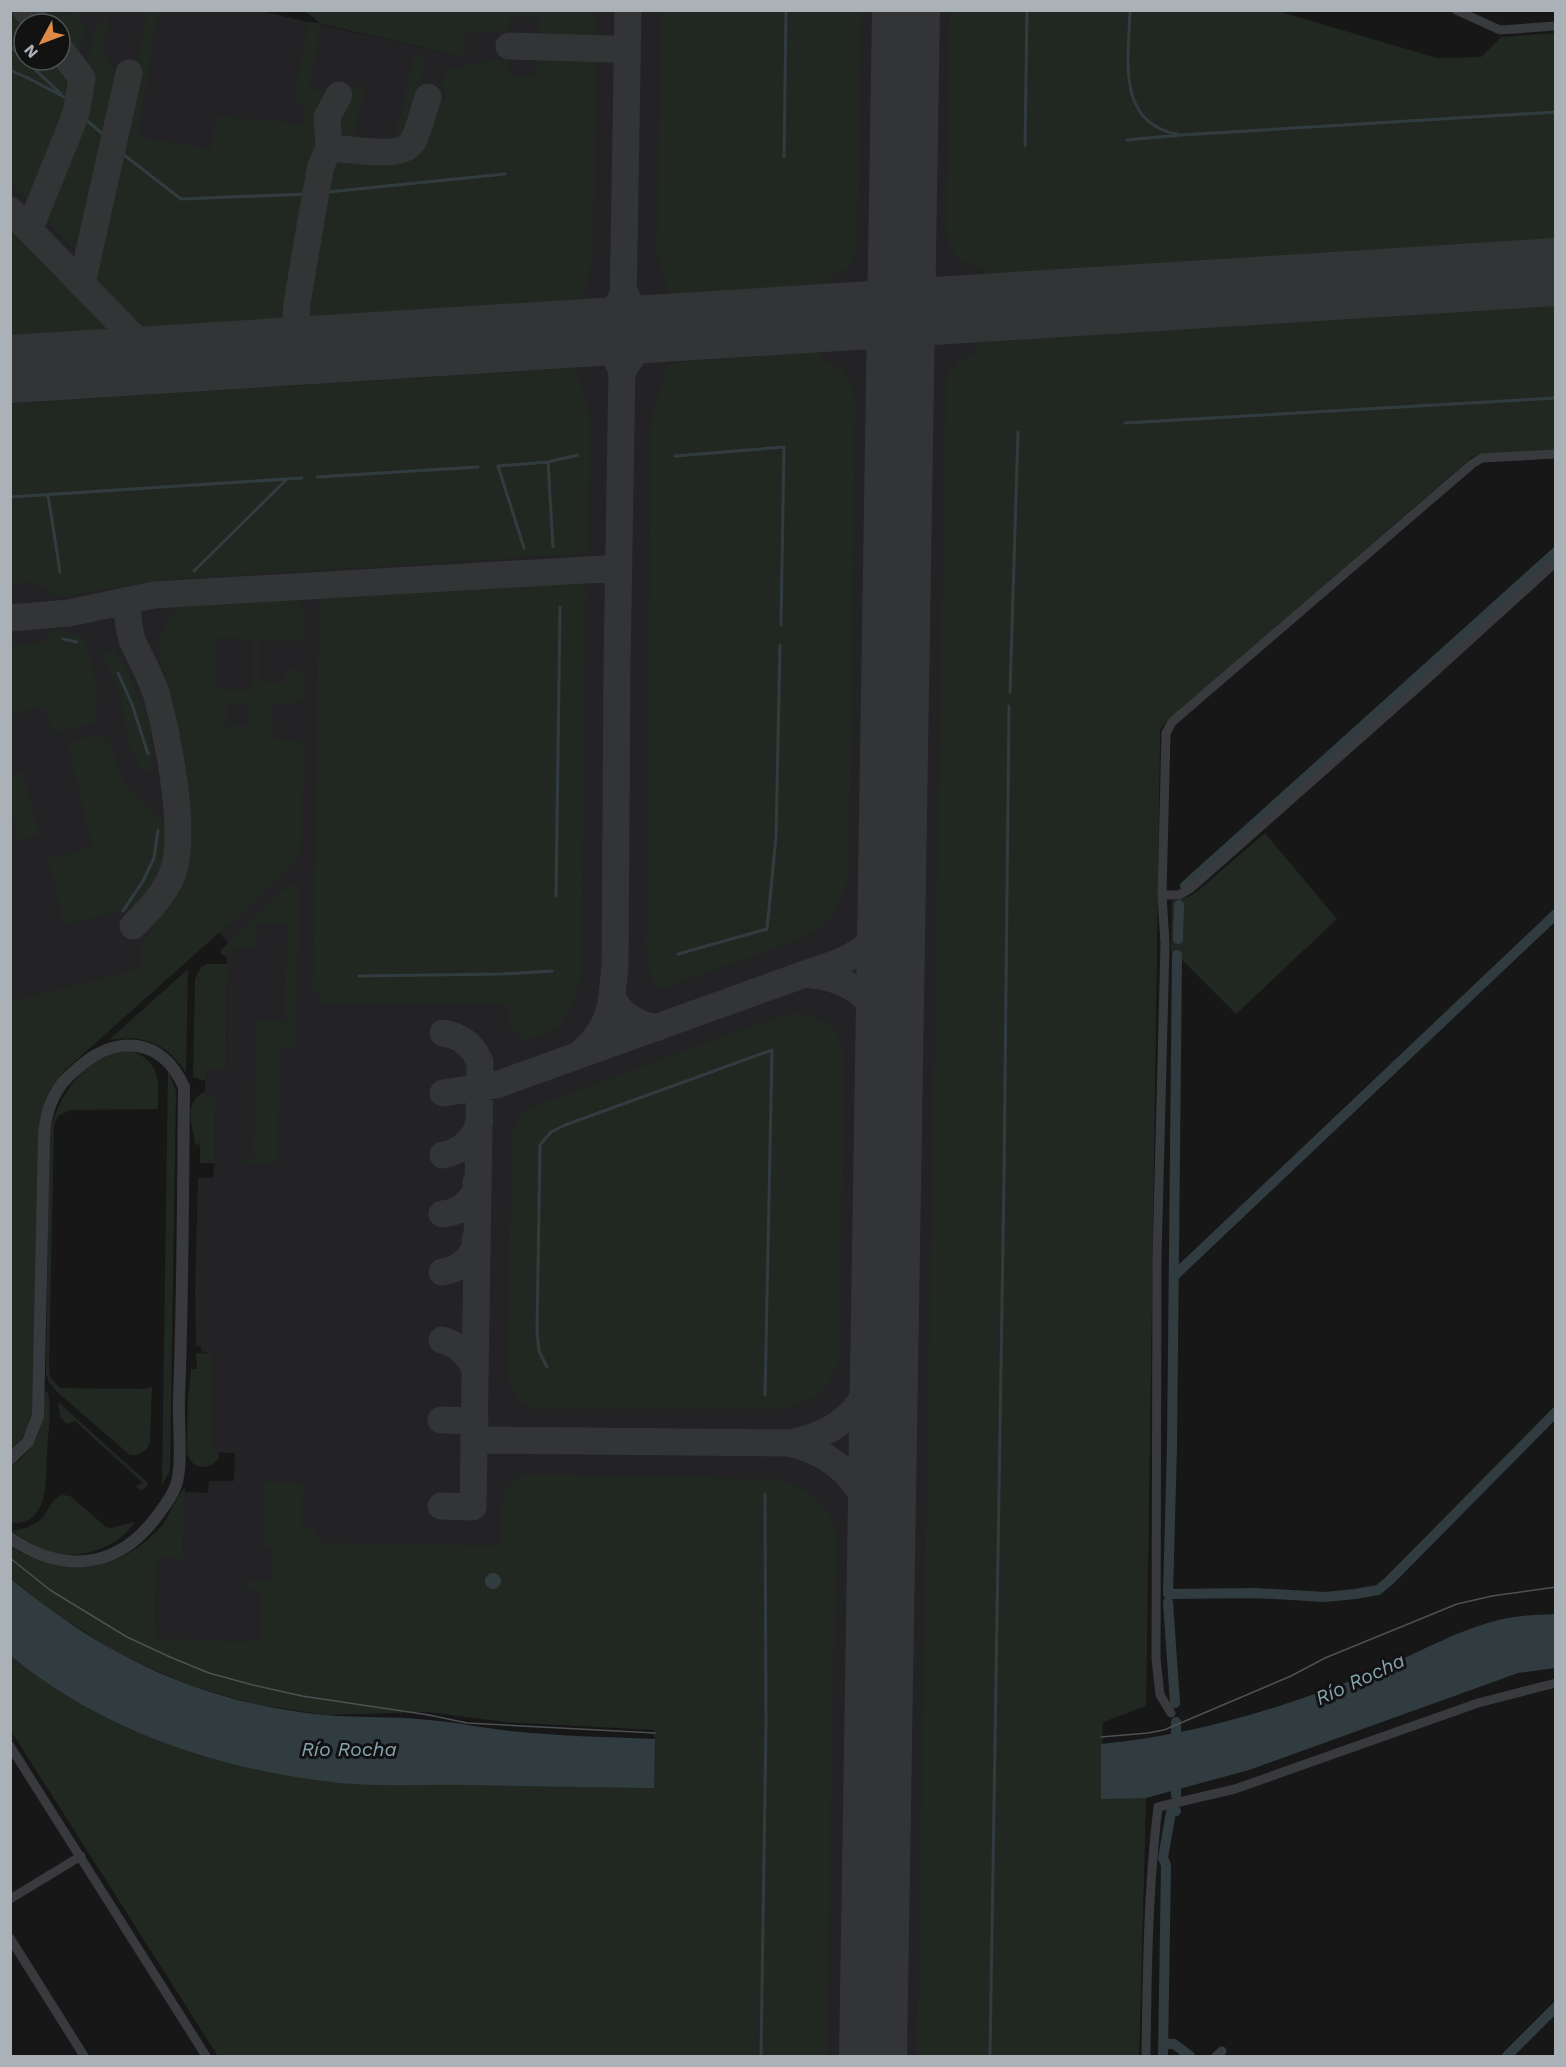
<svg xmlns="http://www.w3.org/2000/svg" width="1566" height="2067" viewBox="0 0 1566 2067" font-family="'Work Sans',sans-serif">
<rect width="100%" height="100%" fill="#171718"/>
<path fill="#232325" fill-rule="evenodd" d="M11,11H260L455,55L457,11H1168L1555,95V450L1482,454L1472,457L1167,721L1160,729L1146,1706L1103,1722L1101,1737V1798H1146L1139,2056H218L11,1730V1656L27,1669L654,1770V1729L505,1722L260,1641L156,1640L157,1557L183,1558L184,1492L208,1493L209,1481H234L235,1453L212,1452V1355L201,1351V1346H196L195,1291L198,1178H213L215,1159L216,1098L205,1094V1069H226L227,957L221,954V952L228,943L216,929L11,1075ZM24,24H60V60H24Z"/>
<path fill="#212821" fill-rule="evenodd" d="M10,11L24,15L33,24H24V60H60V56C66,64 73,70 75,79C82,105 45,180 35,208L11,183Z
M33,11L72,15L73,11H81L79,24L85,25L78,62L60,41V24H45Z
M147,11H158L138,137L211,149L216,116L303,124L305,104L293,103L308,22L320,23L305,11H596L595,39H547C536,36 539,27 539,17H510L509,31H465V55H455L321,24L309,88L333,94L332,104L321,122L323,136L321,151L306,224L293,319L143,329L90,273C91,235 104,197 114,160C126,110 138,61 147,11Z
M661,11H861L857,251C852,267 843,274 827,276L828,287L670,297L657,253Z
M950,11H1277L1437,58L1481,57L1501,37L1555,33V240L983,276L982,268C960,265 950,253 946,231Z
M104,19H109L103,50L121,82L83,258L41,215L46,195L78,116L96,25L102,26Z
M415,52L426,57L417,94L421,95C418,106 412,141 402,144C400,145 396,144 393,144Z
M546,55L596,56L593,252L583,301L301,319L303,292L327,164L338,154L407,163L422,154L430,135L438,100L445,101L447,91L441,89L446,69H465V64H483V60H509L508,76H537C538,68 535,58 546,55Z
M352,86L362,88L364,93L354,134L366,138L365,145L334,142C327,111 338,120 343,96L350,97Z
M11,226L25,240L114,331L11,338Z
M1555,306V450L1482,454L1472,457L1167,721L1160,729L1146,1706L1103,1722L1101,1798H1146L1139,2056H917L946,379C952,364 961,357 977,352V342Z
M819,352L821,360C844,368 851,374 855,399L849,870C841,907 832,923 797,940L662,989C649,984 649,966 646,953L651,420L668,363Z
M575,368L590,415L588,553L158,580L54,598C43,583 28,578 11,586V404Z
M586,583L581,977C572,1013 564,1032 525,1040C506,1030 510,1024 508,1005L321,1003V992H313L319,599Z
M288,600L297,601L304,608L305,615V635L302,639L297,641H258V682L285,683V670H298L303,674L304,697L301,702L272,704L273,739L300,740L304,747L301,851L296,863L286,873L64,1071C48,1094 43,1104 39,1132L33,1406C31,1426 24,1438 11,1452V1001L136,970L142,961L139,949L180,885L189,843V800L158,643L163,630L169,617L178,608L195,603ZM216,638L253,639L252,690L215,689ZM226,703H249V726H226Z
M59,629L85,638L98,691L94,723L54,733C44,699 41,704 11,716L10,642C23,648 37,647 48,638C52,634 53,631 59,629Z
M112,648L127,669L150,724L153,766L147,774C125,753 126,722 119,694C115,680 106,668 102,654L103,652L106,654Z
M94,736L109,739L122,780L166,824L167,842L160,871L145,899L129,909L64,925L48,859L92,847L68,746L73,741Z
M23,772L39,835L19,840L11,808V775Z
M1265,833L1337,919L1236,1014L1177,955L1171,952L1172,901L1188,897L1199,890Z
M296,883L299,890L296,1048H281L277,1164L242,1163L243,1159H254L255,1021H285L287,924L257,923L256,948H233L232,956L221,954V950L284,890Z
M207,964H227L226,1069H206L205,1081L193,1077L195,979L201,967Z
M188,969L186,1073C167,1043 143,1034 109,1040Z
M799,1013C830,1018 841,1031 844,1062L839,1360C829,1392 807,1406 775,1409H539C518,1404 512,1394 507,1374L512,1139C514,1123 519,1116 533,1107L732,1033L781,1016Z
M131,1051C162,1062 158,1081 158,1109L70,1110L58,1116L54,1124L49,1367L50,1377L60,1388L145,1389L152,1386L150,1442L146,1450L138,1455H130L56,1391L49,1382L46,1374L49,1138C56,1096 86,1053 131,1051Z
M168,1070L176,1091L170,1471L162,1484Z
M205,1091V1094L216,1098L215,1163H200V1145L195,1144C192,1120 182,1106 205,1091Z
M196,1353L212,1354V1452H218L219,1458C209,1472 190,1469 187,1452L188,1396L191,1369H197Z
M45,1391L48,1393C52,1412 48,1431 47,1450C45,1475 52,1526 11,1523L10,1467C42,1445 41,1427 45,1391Z
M58,1402L148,1483L146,1488L140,1490L136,1486L143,1483L75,1421L67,1424L60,1417Z
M524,1474L774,1479C808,1486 833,1504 837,1540L832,1712L827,2056H218L11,1731V1656C68,1703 134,1733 203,1757L653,1788L655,1730L505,1722L428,1712L326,1715L254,1704L192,1686L124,1657L44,1606L11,1578V1547C62,1578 115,1574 158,1530C170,1517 174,1500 185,1487L183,1558H157L156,1639L259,1641L260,1590L248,1589V1581H273V1547H263V1482L303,1483L302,1527L312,1528L319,1537L320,1543L499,1546C502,1520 494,1487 524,1474Z
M63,1495L70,1496L106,1527L111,1528L135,1522C117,1549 79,1561 48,1551C35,1547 23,1538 11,1531C22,1529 31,1527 40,1520C50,1511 49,1499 63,1495Z"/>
<path fill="#313c40" d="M485 1581a8 8 0 1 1 16 0a8 8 0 1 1-16 0Z
M10,1578C105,1657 201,1703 325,1715C359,1718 394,1716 429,1720C456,1722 483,1728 510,1731C558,1736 606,1737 655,1739L654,1788C592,1787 530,1786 467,1785C426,1784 381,1787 340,1783C221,1770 105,1733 11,1656Z
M1555,1614V1668L1518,1673L1249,1770L1146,1798L1101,1799V1744C1195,1735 1283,1708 1370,1673C1416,1655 1466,1624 1514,1617C1528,1615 1542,1615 1555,1614Z"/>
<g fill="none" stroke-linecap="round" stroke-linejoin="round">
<path stroke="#313c40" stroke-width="3" d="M1130,10C1129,57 1115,122 1177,134
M10,46L24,59
M25,60L61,94
M10,70L28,78L66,98
M85,119L104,135
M1127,140L1181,135L1556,112
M1025,146L1027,10
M124,155L181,199L308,194
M784,157L786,10
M328,192L505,174
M1125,423L1556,398
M675,456L784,447L781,625
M548,462L553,547
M317,477L478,467
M48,495L60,572
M10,497L302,478
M524,548L498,466L548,462L578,455
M194,571L287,479
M63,639L77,642
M118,673L132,704L148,754
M1010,692L1018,432
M556,896L560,607
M123,911L143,881L154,858L158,830
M678,954L767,929L776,837L780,645
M359,976L502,974L552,971
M547,1367L539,1351L537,1331L540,1145L551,1132L565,1125L772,1050L765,1395
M761,2056L766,1724L765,1494
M990,2056L1004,1179L1009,706"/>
<path stroke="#313c40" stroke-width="10" d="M1185,886L1556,552
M1178,939L1179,905
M1177,955L1172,1446L1168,1594L1255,1593L1325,1597L1355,1594L1378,1590L1389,1581L1556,1412
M1174,1276L1556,914
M1168,1602L1175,1703
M1176,1722V1747
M1176,1775V1795
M1163,2043L1174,2044L1190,2056
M1163,2056L1166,1865L1163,1858L1171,1812L1176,1811
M1507,2056L1556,2007"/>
<path stroke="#323436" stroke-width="27" d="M26,10L38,24
M509,46L612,49
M329,148L327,117L339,95
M10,210L155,359
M30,228L72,124L77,108L82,78L60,49
M82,283L129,73
M844,316C876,301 892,288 902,253
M799,319C856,323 880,327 900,386
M294,351L297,303L314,203L321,166L329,148C349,148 403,161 413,141C420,128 423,111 428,97
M622,372C637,345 649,338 677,327C649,323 636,318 624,292
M622,372C615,350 600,340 579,333C602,324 615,315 624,292
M126,601C128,614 128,630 133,642C141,660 151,677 157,696C168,738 187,832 173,872C166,893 148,911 133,926
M10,618L69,613L154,595L619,568
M612,997L615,966L617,665L628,10
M580,1054C598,1038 609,1021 612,997C621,1015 636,1024 656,1028
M890,1054C878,1002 860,979 805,974C830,965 863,958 877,932C884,919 888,902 892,888
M443,1093L496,1085L805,974
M443,1155C462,1152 474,1139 480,1121
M442,1214C460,1213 471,1202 478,1187L476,1182
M442,1272C460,1269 470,1260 477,1243L475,1239
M442,1340C459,1345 468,1354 475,1370
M441,1420L475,1421
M474,1440L789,1443
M441,1506L473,1507L480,1062C473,1045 461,1036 443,1033
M881,1552C871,1495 848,1457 789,1443C846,1433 863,1405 885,1355"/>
<path stroke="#323436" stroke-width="68" d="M10,369L1556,272
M873,2056L906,10"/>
<path stroke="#383a3d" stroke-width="9" d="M1456,10L1500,30L1556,26
M1162,895H1179L1191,888L1424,682L1556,562
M1171,1713L1160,1695L1156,1659L1157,1259L1165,944L1162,895L1166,733L1172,722L1472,464L1482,458L1556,454
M10,1746L206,2056
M10,1899L81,1856
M10,1938L84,2056
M1146,2056C1147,1973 1148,1890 1158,1807L1235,1789L1478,1703L1556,1683
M1216,2056L1222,2051"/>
<path stroke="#383a3d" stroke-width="12" d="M10,1459L28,1442L38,1416L44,1137C45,1118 50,1100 61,1085C66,1078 72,1073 78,1068C116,1034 162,1037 184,1087C183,1191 183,1295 179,1399C178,1422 183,1466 176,1485C172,1498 162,1509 154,1520C115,1570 61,1573 10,1538"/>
<path stroke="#4d5054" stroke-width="1.5" d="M10,1558L50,1590L127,1637L170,1657L209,1673L253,1685L302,1696L429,1715L467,1723L655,1733
M1101,1737L1148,1733L1164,1730L1291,1676L1325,1658L1457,1604L1492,1596L1556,1587"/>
</g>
<g text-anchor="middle" stroke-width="6" stroke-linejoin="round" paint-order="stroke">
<g font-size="20" font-style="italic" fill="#85a4ae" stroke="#121213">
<text transform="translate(1360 1679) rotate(-25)" y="7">Río Rocha</text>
<text x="349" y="1756">Río Rocha</text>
</g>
</g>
<rect width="1566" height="2067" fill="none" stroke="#aab1b7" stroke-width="24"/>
<g transform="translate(42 42) rotate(229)"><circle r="28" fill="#121213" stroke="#4f5255" stroke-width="1.5"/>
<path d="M0-4.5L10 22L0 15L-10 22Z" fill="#df8b48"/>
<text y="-9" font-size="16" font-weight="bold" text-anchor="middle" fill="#aab1b7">N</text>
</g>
</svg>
